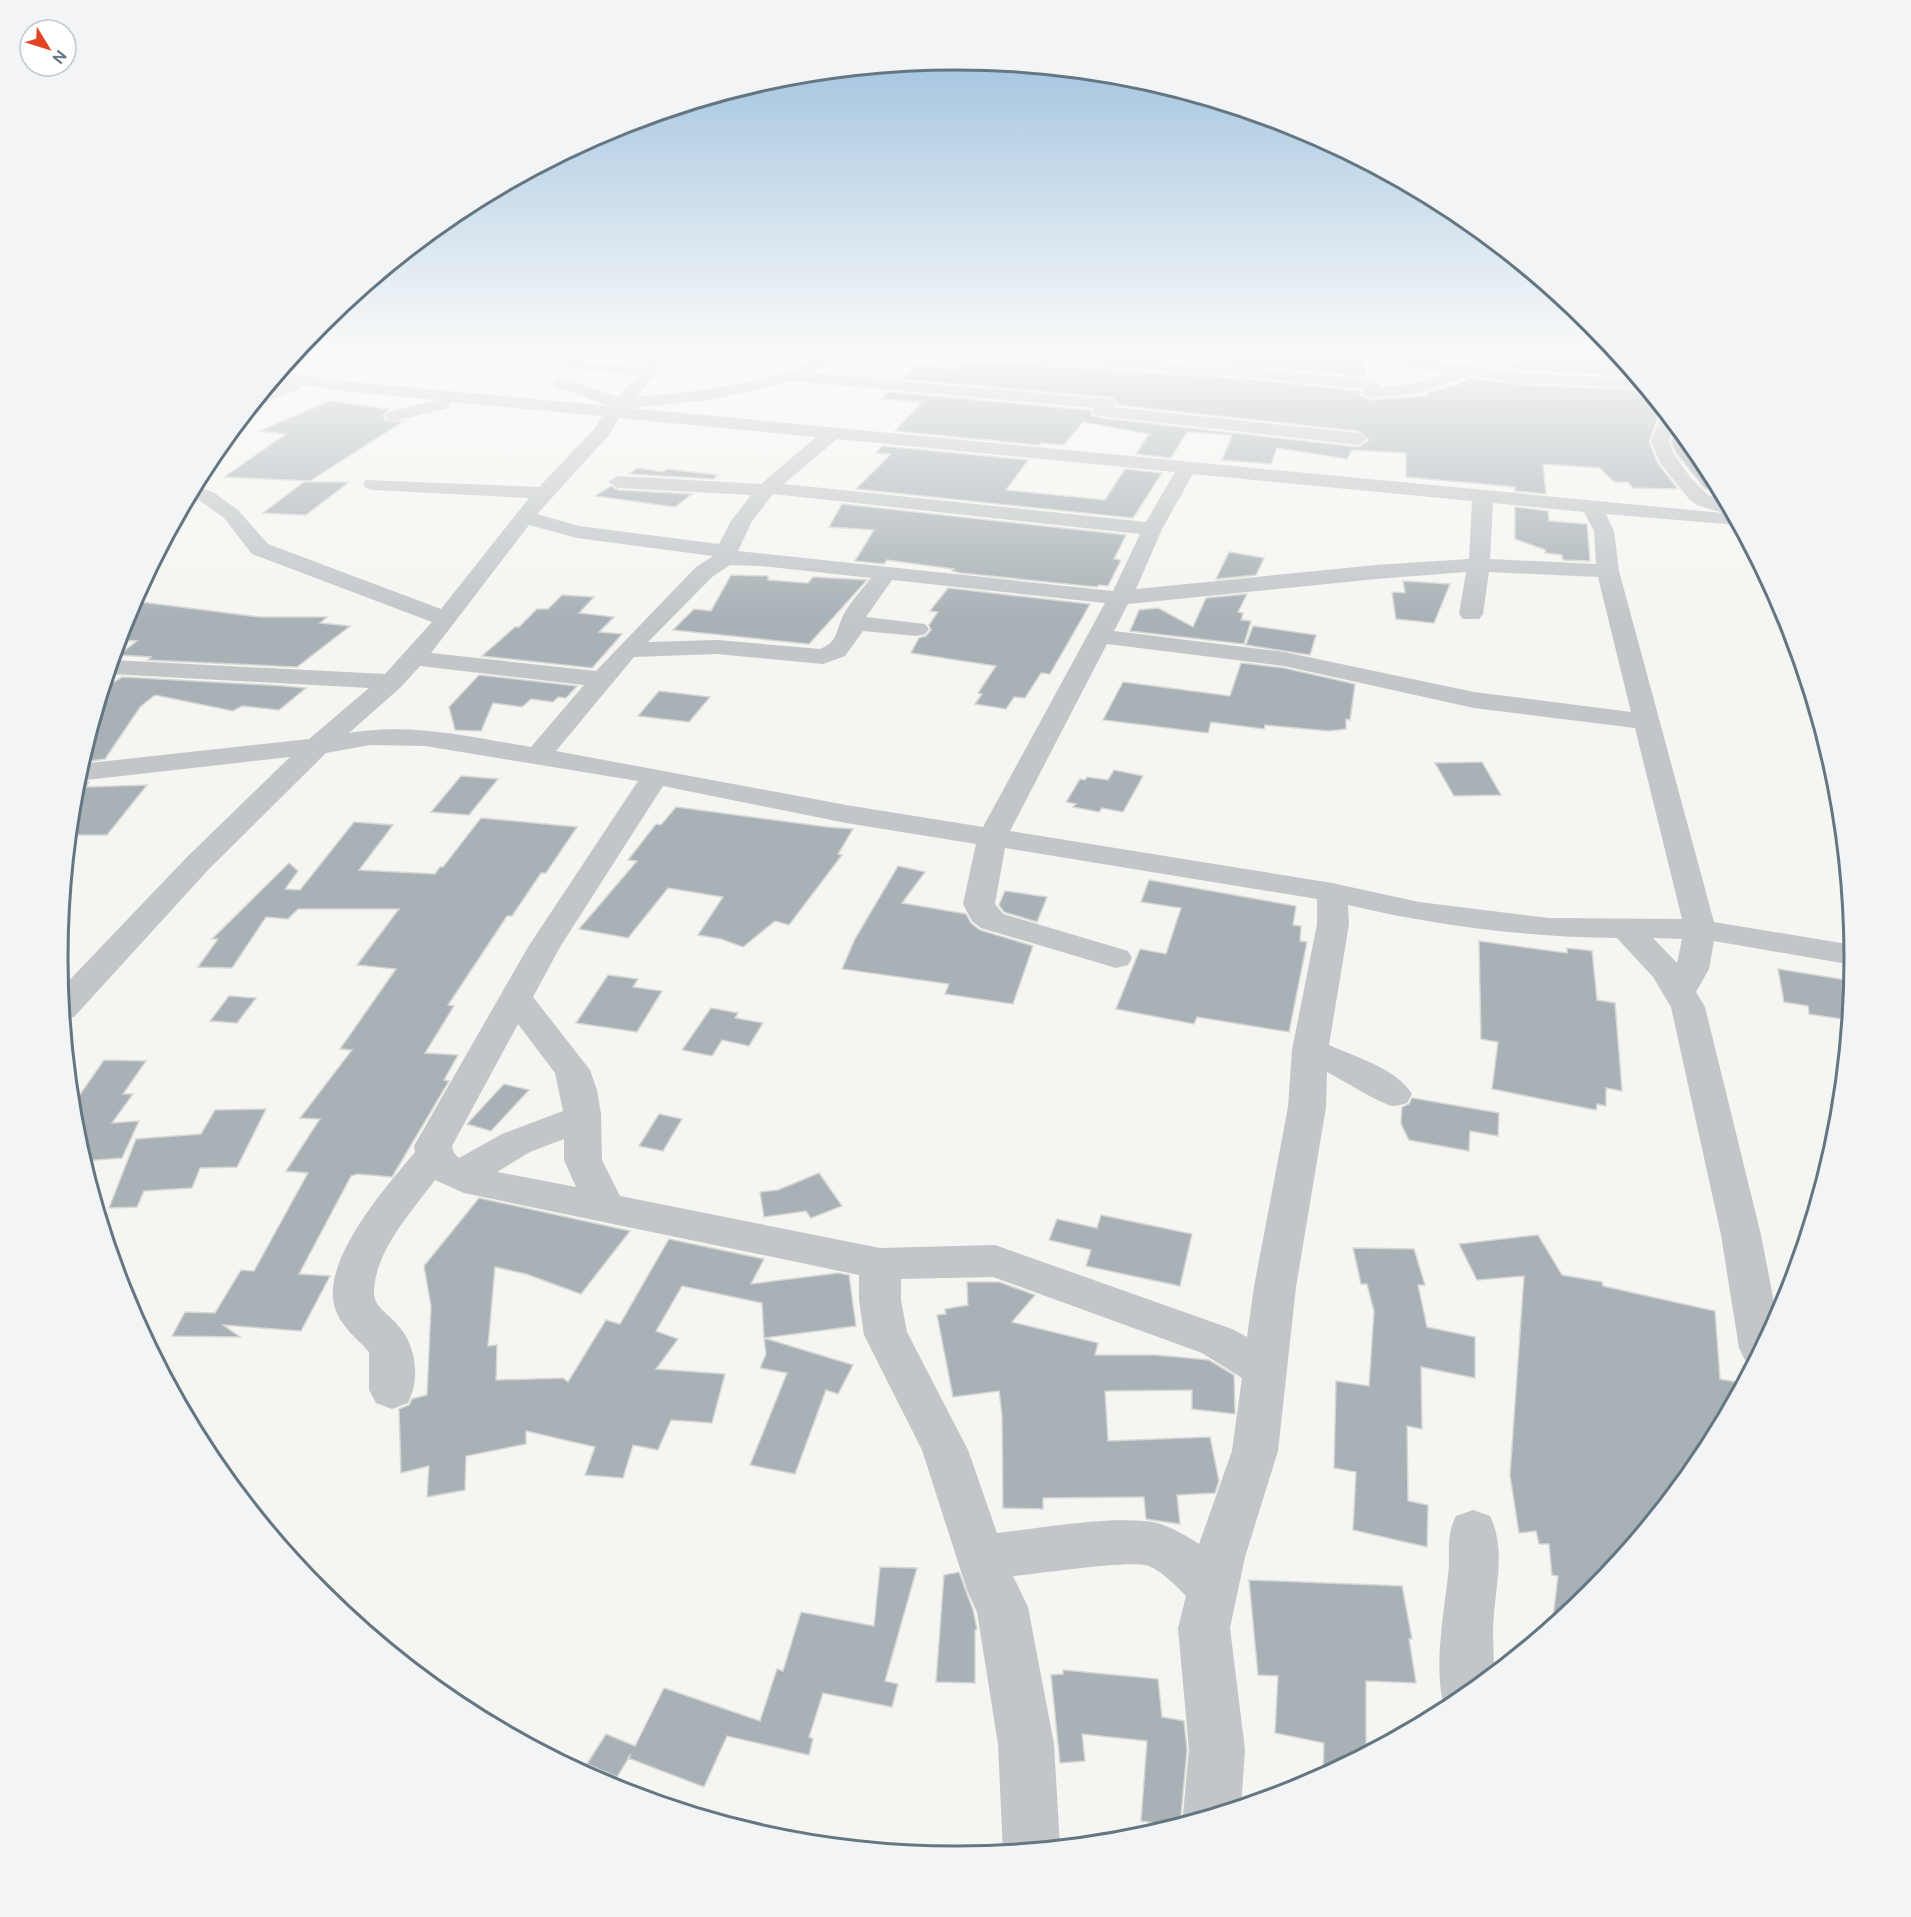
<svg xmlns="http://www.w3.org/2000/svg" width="1911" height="1917" viewBox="0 0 1911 1917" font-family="'DM Sans',sans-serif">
<rect width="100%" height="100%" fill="#f5f5f1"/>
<path fill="#a8b1b6" stroke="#d6d6d4" stroke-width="1.5" d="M1090,351H1248L1306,356V351H1354L1362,352L1366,377L1245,365L1088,354Z
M1525,351L1558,356V352L1596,354L1598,357L1611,359L1624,376L1508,369Z
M964,360L1245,379L1360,391V395L1370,400L1427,396L1431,391L1454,386L1471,378L1521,385L1646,390L1664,412L1658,417L1649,442L1658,464L1678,489L1633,488L1628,482H1614L1600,468L1543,464L1546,494L1515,491V487L1406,477V453L1352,450L1347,459L1277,448L1271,464L1222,460L1232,435L1187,432L1171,458L1136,454L1149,434L1083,422L1064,445L1041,443L1039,445L895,431L922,402L882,399L889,392L1090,410L1093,416L1101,418L1358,447L1369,440L1358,431L1118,405L1115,399L1107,397L903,379L918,364L955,369Z
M329,401L389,409L383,416L386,421H404L310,481L224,477L286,434L259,431Z
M1677,428L1703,460L1719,489H1705L1676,453L1671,441Z
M882,446L1028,460L1006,490L1105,500L1125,469L1162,473L1133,518L856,489L891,454L876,453Z
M638,468L662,472L667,469L718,475L713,479L629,474Z
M304,482H349L306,515L263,513Z
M611,486L618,490L692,494L675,507L595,496Z
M842,504L1126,535L1114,559L1121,560L1108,586L1099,585L1097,587L961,573L952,571L954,569L887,560L884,564L855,561L874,530L829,527Z
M1515,507L1548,511L1549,521L1587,524L1590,561L1563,560L1562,555L1545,553L1546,550L1515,539Z
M1229,552L1264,558L1256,575L1216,579Z
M731,575L768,576V580L808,583L813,577L867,580L809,644L673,630L694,609L711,611Z
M1403,581L1450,584L1434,623L1396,619L1392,592L1405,593Z
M948,588L1090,604L1050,674L1041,673L1025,698L1014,697L1006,709L975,704L982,694L978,693L996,666L911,653L919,638L926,636L931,630L929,625L938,612L930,611Z
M1247,594L1238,612L1243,613L1241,620L1251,621L1244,644L1130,631L1139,610L1158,608L1193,627L1206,598Z
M562,595L594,597L579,613L614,617L599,632L622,634L592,668L482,656L515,627H519L537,609H548Z
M133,601L259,617H327L320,623L350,626L297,667L148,660L151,657L119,655L137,641L118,640Z
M1253,626L1316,635L1310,655L1246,645Z
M1241,663L1284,668L1355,684L1350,720L1346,719V729L1329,731L1265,725L1264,729L1211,722L1208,733L1103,720L1123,682L1230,696Z
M479,675L577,686L566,698L558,697L553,702L531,699L522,707L493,703L481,731L455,730L449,707Z
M122,677L284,686L306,688L279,710L242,706L233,711L155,695L140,707L105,759L81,762L103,689Z
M659,691L710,697L689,722L638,716Z
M1482,762L1501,795L1454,796L1435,763Z
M1114,770L1143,776L1123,812L1102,808L1099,812L1073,807L1076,804L1066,802L1080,779L1085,780L1087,777L1108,780Z
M461,776L498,779L469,815L431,812Z
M75,781L89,782L86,787L147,785L107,835H69Z
M676,807L827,827L853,829L838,854L842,855L789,925L775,921L743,947L721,939L698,935L723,897L668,888L628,938L579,929L637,861L628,860L656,824L661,825Z
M481,818L577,827L546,873H541L512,916H507L448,1005L454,1006L425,1053L458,1055L444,1080L449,1081L395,1172L392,1177L357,1174L351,1176L299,1274L330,1276L301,1331L223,1325L240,1337L172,1336L185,1312L215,1313L241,1270L254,1271L308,1173L286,1171L320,1119L300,1118L352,1050L340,1049L396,969L357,965L399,909H298L288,919L266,917L232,968L198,967L218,939H212L289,863L298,871L285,889L300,890L354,822L393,825L359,870L435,874L440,867H443Z
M898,866L925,872L902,903L966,914L971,923L980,930L1033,946L1013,1004L945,994L949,984L842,969L855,939Z
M1149,880L1296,906L1293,925L1301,926L1300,941L1307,942L1289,1032L1197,1017L1194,1024L1116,1009L1140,949L1166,954L1181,908L1141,902Z
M1005,891L1047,897L1037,922L1004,912L999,905Z
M1479,941L1567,953V948L1592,951L1597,1000L1615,1003L1622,1091L1606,1088V1106L1597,1104L1596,1110L1492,1089L1498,1042L1481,1039Z
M1778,969L1852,981L1848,1020L1809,1014L1808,1006L1784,1002Z
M608,975L638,979L633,987L662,991L637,1032L576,1023Z
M229,996L256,998L237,1023L210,1021Z
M711,1008L738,1013L735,1018L763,1023L749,1046L722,1040L712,1056L682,1050Z
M104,1060L146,1061L123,1094H133L112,1123L139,1121L122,1158L83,1161L74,1133L72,1106Z
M504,1084L529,1090L491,1131L467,1124Z
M1412,1098L1499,1113L1498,1136L1470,1131L1469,1151L1409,1140L1401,1124L1402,1107L1409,1104Z
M266,1109L237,1167L200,1168L192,1188L144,1191L137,1207L109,1208L136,1139L201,1134L215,1110Z
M659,1114L682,1119L663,1151L639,1146Z
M819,1173L842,1206L811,1218L806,1211L764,1217L760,1192L778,1190Z
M479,1198L630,1231L581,1294L526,1274L495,1267L488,1346L497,1345L496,1380L563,1378L568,1382L606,1320L620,1324L669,1239L764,1259L751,1284L838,1273L849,1275L856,1326L764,1338L762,1303L682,1286L656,1331L678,1339L656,1369L725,1374L712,1423L671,1420L658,1450L633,1445L623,1478L585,1475L595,1447L526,1431V1444L466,1456L465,1490L427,1497L429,1466L401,1473L399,1409L409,1405L412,1399L427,1395L431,1306L424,1266Z
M1101,1215L1192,1234L1180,1286L1086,1266L1091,1250L1049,1240L1057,1219L1097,1228Z
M1538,1235L1562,1275L1602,1282L1603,1286L1715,1311L1720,1379L1742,1383L1702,1458L1591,1594L1552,1626L1558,1576L1552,1575L1549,1544H1539L1536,1531L1519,1533L1510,1475L1524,1276L1477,1280L1459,1244Z
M1353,1248L1414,1249L1425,1285H1418L1427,1327L1475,1337V1378L1421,1367L1422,1429L1407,1426L1408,1501L1428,1505L1427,1547L1353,1530L1356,1472L1334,1468L1336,1381L1369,1386L1374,1311L1367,1284H1361Z
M967,1282H999L1035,1295L1012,1322L1098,1343L1095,1355H1155L1209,1360L1234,1375L1235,1414L1192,1409V1390L1105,1391L1108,1441L1210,1437L1219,1481L1215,1493L1177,1495L1180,1524L1146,1519L1144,1497L1043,1498V1509L1003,1508L1002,1415L999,1391L953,1397L937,1315L946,1314L945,1309L968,1305Z
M764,1338L853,1365L838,1394L826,1390L795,1474L750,1465L787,1373L760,1368L766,1354Z
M880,1567L917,1568L885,1681L898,1684L892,1707L823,1693L809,1737L813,1739L809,1755L727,1736L704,1787L628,1758L631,1754L617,1777L587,1764L606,1734L635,1746L664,1688L760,1721L777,1669L783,1671L801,1612L874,1626Z
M959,1572L973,1610L977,1629L975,1630V1683L936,1682L944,1575Z
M1249,1580L1402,1586L1412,1639H1409L1416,1683L1366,1681V1753L1323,1776L1324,1743L1275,1733L1278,1676L1258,1675Z
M1063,1670L1158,1679L1162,1717L1184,1721L1187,1750L1181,1815L1185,1823L1175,1826L1141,1821L1147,1741L1082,1734L1085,1761L1060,1763L1051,1675L1063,1674Z"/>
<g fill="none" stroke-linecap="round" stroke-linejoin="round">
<path fill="#c2c6c9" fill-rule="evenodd" d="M657,351H673L637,397C687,392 736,387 785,373C812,364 817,351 850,351L811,373L1107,399L1113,400L1116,404L1114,407L1358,433L1367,439L1358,445L1101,416L1095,415L1092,411L1094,408L792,381L710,400L630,408L1723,513L1697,505L1689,499L1660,463L1651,441L1660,418L1665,414L1675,426L1669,441L1674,454L1690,477L1708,495L1725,500L1738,525L1606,514L1614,531L1619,571L1714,922L1853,945V965L1714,941L1709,969L1696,992L1705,1007L1761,1235L1777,1318L1753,1363L1745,1360L1739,1348L1721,1235L1671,1007L1653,977L1617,938C1526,937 1437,926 1348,905L1349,924L1329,1045C1355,1057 1396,1068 1412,1094L1407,1103C1403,1104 1397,1106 1393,1106C1382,1105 1341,1079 1327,1072L1326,1107L1296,1287L1278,1451L1245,1557L1230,1628L1245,1750L1241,1806L1187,1823L1183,1815L1189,1750L1178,1628L1186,1596C1175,1585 1163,1572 1149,1566C1133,1559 1036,1574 1013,1576L1028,1607L1054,1744L1060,1847L1003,1852L998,1744L977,1612L967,1590L922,1450L864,1335L859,1300V1275L464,1193L435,1180C412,1211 374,1252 374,1293C374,1306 387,1313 395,1322C416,1343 421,1377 408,1403L392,1409L376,1403L369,1390V1352C357,1338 341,1327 335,1308C320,1261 386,1187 415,1152L414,1146L528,947L638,781L425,746L370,745L326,753L209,869L74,1017L63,1020L60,990L187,857L290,757L77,781L80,764L309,739L369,688L110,674H107L112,660L385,674L432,622L252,554L224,518L199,500L188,497L194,486L213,492L238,510L268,544L441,609L529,498L373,490L366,488L363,484L366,480L539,487L595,428L602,416L450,402L449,408L394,421L388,420L385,416L388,412L437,400L332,390L307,385L263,404H254L265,390L288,381L275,378L282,370L332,380L609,406L554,386L552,382L560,377L618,397L638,376L548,365L542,363L540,360L542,357L645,368ZM619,418L816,437L761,484L618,476L608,482L618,488L751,495L731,521L719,544L579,526L537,514L609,435ZM837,439L1175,472L1146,522L784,484ZM1193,474L1472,501L1469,559L1376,565L1136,589L1162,529ZM773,494L1140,534L1113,591L738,551L752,521ZM1493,503L1584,512L1594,531L1596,564L1490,559ZM529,525L577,538L713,556L696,567L596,671L431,653ZM730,565L761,566L871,578C862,590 849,603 843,616C835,632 839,641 820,649L717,640L648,642L712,577ZM1466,572L1459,614L1463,619H1479L1483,614L1489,572L1598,577L1631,712L1474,692L1284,652L1114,631L1128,604L1376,579ZM892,580L1105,603L983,827L846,805L556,751L634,657L717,654L823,664L845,656L863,631L917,636L925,634L929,629L925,624L866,617ZM1107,644L1284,666L1474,708L1635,728L1682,919L1549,918L1419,902L1332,883L1010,831ZM420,666L584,685L531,747C471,737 409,722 349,733L401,687ZM663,786L846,823L976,844L963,904L972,921L981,928L1116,968L1128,965L1132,958L1128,951L1003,914L995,904L1005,848L1317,899V924L1292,1050L1288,1107L1254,1287L1247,1337L1232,1329L995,1245L880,1248L620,1196L602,1160L601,1114L597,1090L590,1070L533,997L560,947ZM1653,938L1682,939L1677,963ZM518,1024L555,1073L563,1111L502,1134L459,1158L454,1153L452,1146ZM564,1139V1160L576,1187L497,1172L530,1152ZM993,1277L1202,1353L1242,1378L1232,1451L1199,1544C1184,1534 1163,1522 1145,1521C1099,1517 1044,1528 997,1533L968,1450L907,1332L901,1300V1279Z
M930,351H1006L1245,367L1372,380L1378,381L1379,387L1412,384L1447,373L1376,362L1374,359L1376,356L1382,354L1521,373L1636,379L1644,388L1521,383L1471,376L1414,394L1370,398L1361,393L1364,389L1245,377L938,356Z
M1473,1510L1490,1516C1505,1547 1497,1580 1494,1613C1492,1633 1494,1653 1494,1673L1446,1710C1432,1677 1444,1612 1448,1576C1451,1553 1445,1538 1456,1516Z"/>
</g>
<linearGradient id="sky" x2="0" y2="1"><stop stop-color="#94bbdb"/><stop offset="0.57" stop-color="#fafaf9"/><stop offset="1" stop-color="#fafaf9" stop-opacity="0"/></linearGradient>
<rect width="1911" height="619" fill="url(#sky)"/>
<path d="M0 0H1911V1917H0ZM68 958a888 888 0 1 1 1776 0a888 888 0 1 1-1776 0Z" fill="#f3f4f5" fill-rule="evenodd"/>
<path fill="none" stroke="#647682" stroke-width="3" d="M68 958a888 888 0 1 1 1776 0a888 888 0 1 1-1776 0Z"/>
<g transform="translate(48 48) rotate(128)"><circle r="28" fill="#ffffff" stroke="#c1c8cd" stroke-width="1.5"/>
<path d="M0-4.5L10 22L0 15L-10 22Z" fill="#e34523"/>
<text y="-9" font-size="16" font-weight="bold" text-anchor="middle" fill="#647682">N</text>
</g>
</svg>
